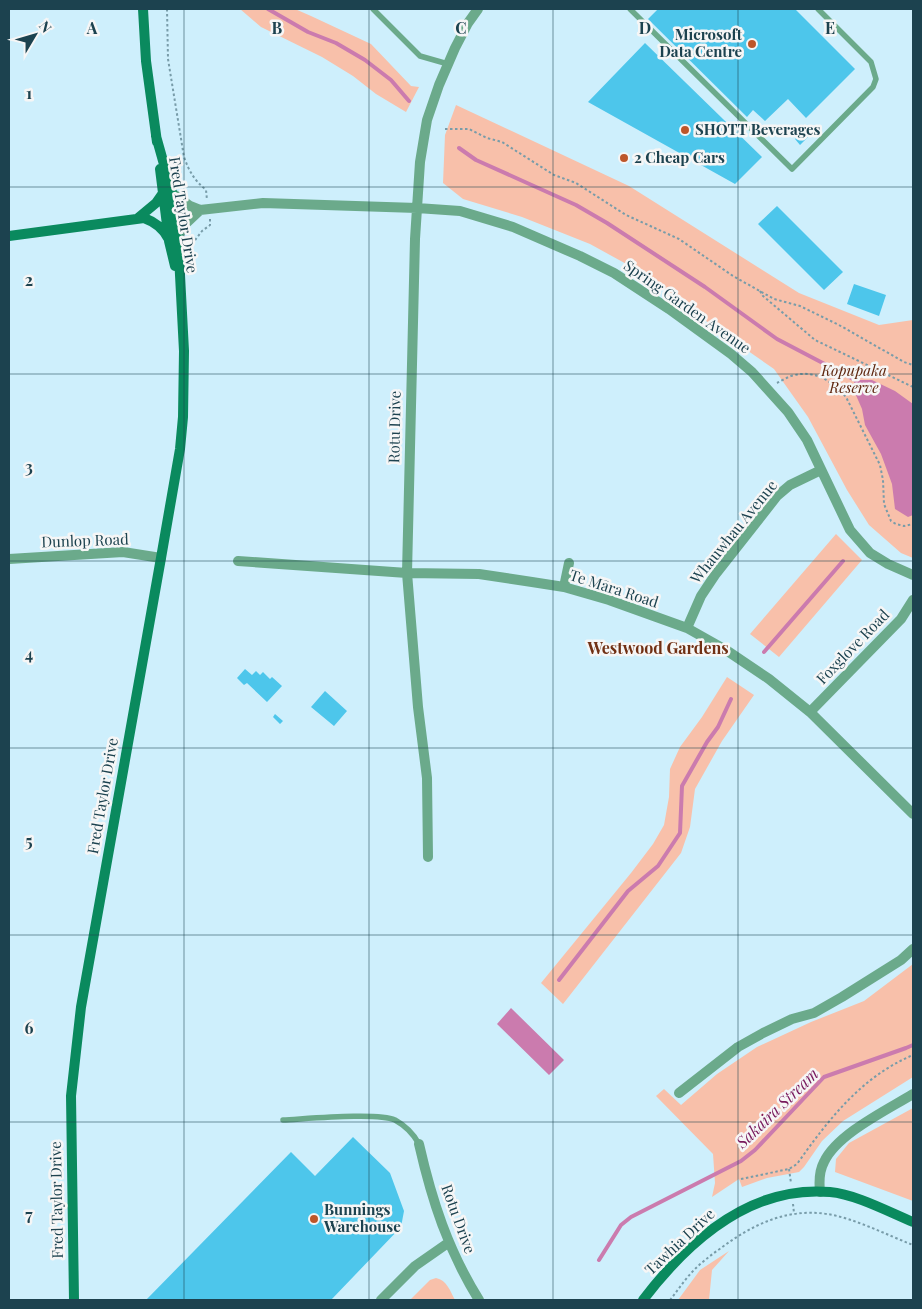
<svg xmlns="http://www.w3.org/2000/svg" width="922" height="1309" viewBox="0 0 922 1309" font-family="'Playfair Display',serif">
<rect width="100%" height="100%" fill="#ceeffc"/>
<path fill="#f8c0aa" d="M240,9H295L311,16L371,44L411,86L419,87L406,112L376,94L353,76L322,57L261,27Z
M456,105L629,186L799,293L879,325L913,320V558L901,553L869,525L847,490L808,417L774,369L715,328L650,277L590,244L522,217L463,199L443,183L445,135Z
M836,534L862,560L779,657L750,634Z
M727,677L754,695L722,741L695,789L690,827L681,853L563,1004L541,983L631,873L653,844L664,825L669,797L670,769L680,747L702,717Z
M913,964V1077L843,1121L822,1141L804,1167L799,1172L767,1178L742,1187L739,1179L712,1197L715,1183L713,1154L656,1096L664,1089L681,1105L717,1074L757,1047L811,1022L864,1001Z
M913,1108V1201L835,1172L836,1159L849,1143Z
M729,1251L712,1270L709,1300H678L700,1270Z
M436,1278C447,1280 450,1291 455,1300H410L430,1280Z"/>
<path fill="#cb7bae" d="M854,380H872L895,391L913,404V515L908,517L895,509L892,484L881,454L865,425L862,409L855,393Z
M511,1008L564,1060L549,1075L497,1024Z"/>
<g fill="none" stroke-linecap="round" stroke-linejoin="round">
<path stroke="#cb7bae" stroke-width="4" d="M268,9L308,32L336,43L365,60L391,80L409,101
M459,148L476,160L576,205L607,223L705,287L777,339L857,381
M764,652L843,561
M559,980L628,891L658,866L680,833L682,786L707,742L718,727L731,699
M599,1260L621,1225L631,1217L741,1161L755,1150L824,1077L906,1048L913,1045"/>
</g>
<path fill="#4dc6eb" d="M658,9H795L855,69L806,118L788,99L765,121L753,110L747,117L648,19Z
M645,43L762,157L735,184L588,102Z
M806,128L812,133L800,145L795,139Z
M777,206L843,272L824,290L758,224Z
M854,284L886,295L879,316L847,304Z
M245,669L252,675L256,671L260,675L263,672L270,679L272,677L282,686L267,702L247,683L244,685L237,678Z
M325,691L347,711L334,726L311,707Z
M275,714L283,721L280,724L273,717Z
M353,1137L390,1173L404,1211L401,1227L331,1300H146L291,1152L315,1176Z"/>
<g fill="none" stroke-linecap="round" stroke-linejoin="round">
<path stroke="#789ca9" stroke-width="2" stroke-dasharray="2.5 2.5" stroke-linecap="butt" d="M167,9L168,59L184,157C189,171 194,180 206,190L207,200
M445,129H469L487,138L502,142L554,175L576,183L626,215L679,239L733,276L774,299L800,306L839,325L904,362L913,365
M189,248L202,231L210,225V219
M760,291L763,296L815,340L913,387
M777,383C781,381 786,378 791,376C814,369 831,380 846,397L880,465L883,480L884,504L891,521L896,524L904,526L913,524
M789,1169L791,1183
M741,1179L789,1169L797,1164C829,1119 861,1077 913,1055
M793,1204L794,1213
M670,1300C678,1290 685,1279 694,1270C702,1262 711,1255 721,1248C752,1225 786,1208 827,1214C854,1218 887,1235 913,1245"/>
<path stroke="#6baa8b" stroke-width="5.5" d="M373,9L420,56L448,64
M630,9L792,169L873,87L876,79L871,62L818,9
M283,1120C305,1119 378,1112 395,1120C406,1126 413,1133 419,1144"/>
<path stroke="#6baa8b" stroke-width="10" d="M172,193L190,206L200,210L263,203L417,208L460,211L513,227L580,256L614,273L669,309L731,354L752,372L788,412L807,440L850,530L870,553L888,564L913,575
M178,237L183,226L200,210
M9,559L123,552L161,558
M238,561L407,573L479,574L532,582L564,587L609,600L687,628L726,650L769,679L810,712L913,814
M564,587L569,563
M687,628L701,596L715,575L777,496L790,485L821,470
M810,712L901,619L913,600
M428,857L427,778L418,707L407,573L415,239L420,162L427,120L439,85L455,48L468,23L478,9
M679,1093L738,1047L763,1033L792,1019L814,1013L842,997L901,960L913,949
M419,1144C432,1201 448,1250 479,1300
M820,1192C819,1182 819,1171 824,1162C837,1134 887,1110 913,1094
M381,1300L415,1266L448,1243"/>
<path stroke="#0a8a5e" stroke-width="10" d="M143,9L146,61L157,142
M160,169L169,241L175,266
M138,218L156,203L163,193
M9,236L144,218C155,222 163,228 168,238
M74,1300L71,1096L81,1007L161,558L180,449L183,417L184,351L178,237L172,193L156,136
M643,1300C688,1241 751,1185 830,1192C855,1194 889,1212 913,1222"/>
</g>
<path fill="none" stroke="#1c424f" stroke-width="1" stroke-opacity="0.55" d="M184,9V1300M369,9V1300M553,9V1300M738,9V1300M9,187H913M9,374H913M9,561H913M9,748H913M9,935H913M9,1122H913"/>
<g fill="#bd562a" stroke="#f6f6f6" stroke-width="2">
<circle cx="752" cy="44" r="5"/>
<circle cx="685" cy="130" r="5"/>
<circle cx="624" cy="158" r="5"/>
<circle cx="314" cy="1219" r="5"/>
</g>
<g text-anchor="middle" stroke-width="5" stroke-linejoin="round" paint-order="stroke">
<g font-size="15" font-weight="bold" fill="#1c424f" stroke="#f6f6f6" text-anchor="start">
<text x="742" y="40" text-anchor="end">Microsoft<tspan x="742" dy="17">Data Centre</tspan></text>
<text x="695" y="135">SHOTT Beverages</text>
<text x="634" y="163">2 Cheap Cars</text>
<text x="324" y="1215">Bunnings<tspan x="324" dy="17">Warehouse</tspan></text>
</g>
<g font-size="15" fill="#1c424f" stroke="#f6f6f6">
<text transform="translate(183 215) rotate(81)" y="5">Fred Taylor Drive</text>
<text transform="translate(687 307) rotate(35)" y="5">Spring Garden Avenue</text>
<text transform="translate(395 427) rotate(-89)" y="5">Rotu Drive</text>
<text transform="translate(734 532) rotate(-51)" y="5">Whauwhau Avenue</text>
<text transform="translate(85 541) rotate(-2)" y="5">Dunlop Road</text>
<text transform="translate(614 589) rotate(18)" y="5">Te Māra Road</text>
<text transform="translate(853 647) rotate(-46)" y="5">Foxglove Road</text>
<text transform="translate(103 796) rotate(-80)" y="5">Fred Taylor Drive</text>
<text transform="translate(57 1200) rotate(-91)" y="5">Fred Taylor Drive</text>
<text transform="translate(458 1219) rotate(70)" y="5">Rotu Drive</text>
<text transform="translate(680 1242) rotate(-43)" y="5">Tawhia Drive</text>
</g>
<g font-size="15" font-style="italic" fill="#5e260e" stroke="#f6f6f6">
<text x="854" y="376">Kopupaka<tspan x="854" dy="17">Reserve</tspan></text>
</g>
<g font-size="16" font-weight="bold" fill="#703014" stroke="#f6f6f6">
<text x="658" y="654">Westwood Gardens</text>
</g>
<g font-size="16" font-style="italic" fill="#77185c" stroke="#f6f6f6">
<text transform="translate(777 1108) rotate(-44)" y="6">Sakaira Stream</text>
</g>
</g>
<g font-size="16" text-anchor="middle" font-weight="bold" fill="#1c424f" stroke="#f6f6f6" stroke-width="5" stroke-linejoin="round" paint-order="stroke">
<text x="92" y="34">A</text>
<text x="277" y="34">B</text>
<text x="461" y="34">C</text>
<text x="645" y="34">D</text>
<text x="830" y="34">E</text>
<text x="29" y="99">1</text>
<text x="29" y="286">2</text>
<text x="29" y="473">3</text>
<text x="29" y="660">4</text>
<text x="29" y="847">5</text>
<text x="29" y="1034">6</text>
<text x="29" y="1221">7</text>
</g>
<rect width="922" height="1309" fill="none" stroke="#1c424f" stroke-width="20"/>
<g transform="translate(35 35) rotate(52)" stroke="#f6f6f6" stroke-width="4" paint-order="stroke">
<path d="M0-4L9 19L0 12L-9 19Z" fill="#1c424f"/>
<text y="-8" font-size="14" font-weight="bold" text-anchor="middle" fill="#1c424f">N</text>
</g>
</svg>
